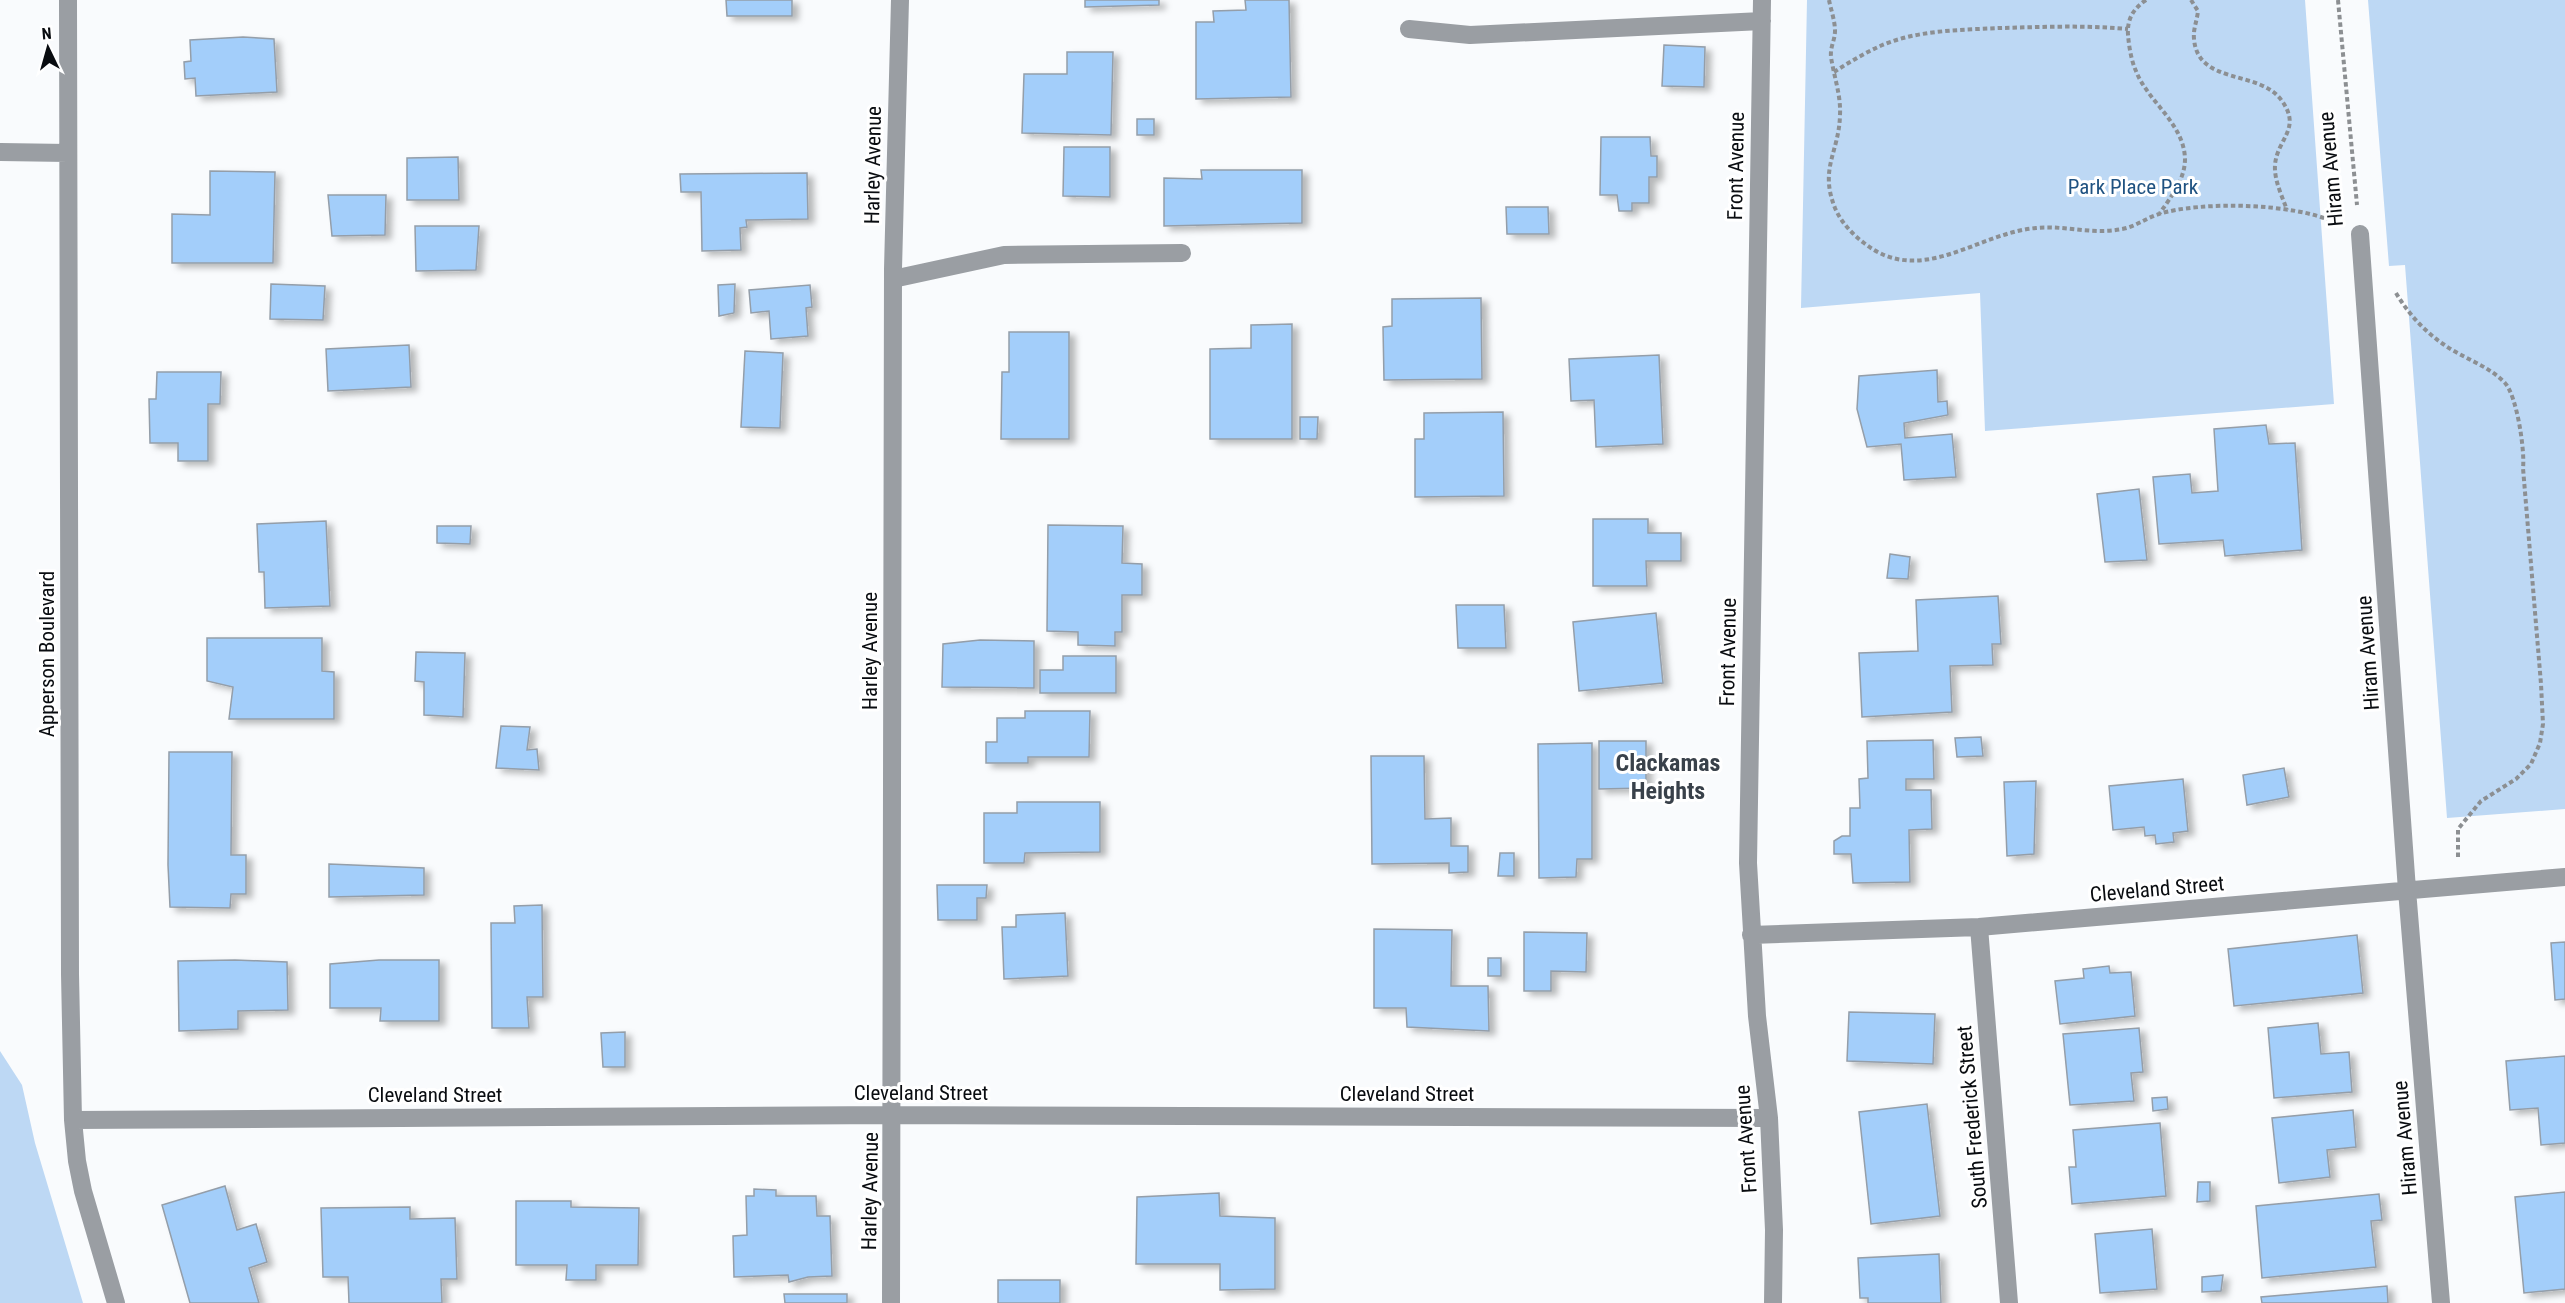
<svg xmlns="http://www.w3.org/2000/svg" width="2565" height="1303" viewBox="0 0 2565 1303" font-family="'Roboto Condensed',sans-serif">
<defs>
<filter id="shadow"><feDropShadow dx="6" dy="4" stdDeviation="3" flood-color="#0004"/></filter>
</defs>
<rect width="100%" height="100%" fill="#f9fbfd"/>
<path fill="#bdd8f4" d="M1807,0H2305L2334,404L1985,431L1980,293L1801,308Z
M2368,0H2565V809L2447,818L2405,265L2389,266Z
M0,1051L22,1085L35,1143L83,1303H0Z"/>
<path fill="#a3cefa" stroke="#949ea9" stroke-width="1.5" filter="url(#shadow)" d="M726,0H792V16H727Z
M1085,0H1159V5L1085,7Z
M1245,0H1289L1291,97L1196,99V22H1214L1213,11L1246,10Z
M243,37L274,39L277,92L196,96L195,78L185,79L184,62L191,61L190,40Z
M1664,45L1705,47L1704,87L1662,86Z
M1067,52H1113L1111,135L1022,133L1024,74H1067Z
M1137,119H1154V135H1137Z
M1601,137H1650L1651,156H1657V177H1649V203H1632V211H1619L1617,195H1600Z
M1064,147H1110V197L1063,196Z
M458,157L459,200H407V158Z
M1201,170H1302V223L1164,226V178L1202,179Z
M210,171L275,172L273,263H172V214L210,215Z
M807,173L808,219L746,220L747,227L740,228L741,250L702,251L701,192H681L680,174Z
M328,195H386L385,235L332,236Z
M1506,207H1548L1549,234H1507Z
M415,226H479L476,270L416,271Z
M271,284L325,286L323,320L270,319Z
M735,284L734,313L719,316L718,285Z
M810,285L812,307L806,308L808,336L771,339L769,311L751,313L749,290Z
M1481,298L1482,379L1384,380L1383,327L1392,326V299Z
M1292,324V439H1210V349L1251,348V325Z
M1009,332H1069V439H1001L1002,372H1009Z
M409,345L411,387L328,391L326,349Z
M745,351L783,353L780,428L741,427Z
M1659,355L1663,444L1596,447L1594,400L1571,401L1569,359Z
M1937,370L1938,402L1947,401L1948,415L1904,423L1905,438L1952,434L1956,477L1904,480L1901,444L1867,447L1857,409L1859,376Z
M157,372H221L220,404H208V461H178V443H150L149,399H156Z
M1503,412L1504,496L1415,497V439H1424V413Z
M1300,417H1318L1317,439H1300Z
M2266,425L2269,444L2295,443L2302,550L2225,556L2223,540L2159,544L2153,477L2190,474L2192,493L2218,491L2214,429Z
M2139,489L2147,560L2105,562L2097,494Z
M1593,519H1648V533H1681V561H1646L1647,586H1593Z
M326,521L330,606L265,608L264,572H259L257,524Z
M1048,525L1123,526L1122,563L1142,564V595H1122V632H1115V646L1078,645V632L1047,631Z
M437,526H471L470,544L437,543Z
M1890,554L1910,557L1908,579L1887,578Z
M1998,596L2001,644H1992L1993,665L1950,666L1952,712L1862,717L1859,653L1918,651L1916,600Z
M1456,605H1504L1506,648H1458Z
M1656,613L1663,683L1579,691L1573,622Z
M207,638H322V671L334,672V719H229L233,687L207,681Z
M980,640L1034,641V688L942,687L943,644Z
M416,652L465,653L463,717L424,715V682L415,681Z
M1063,656H1116V693H1040V670H1063Z
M1025,711H1090L1089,757H1028V763H986V742H997V718H1025Z
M501,726L530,727L527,750L537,749L539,770L496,768Z
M1981,737L1983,756L1957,757L1955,738Z
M1933,740L1934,779H1906V790H1931L1932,829L1909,830L1910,882L1853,883L1851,854H1834V841L1842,836H1850V808H1860L1859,779L1868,778L1867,741Z
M1599,741H1646V788L1599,789Z
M1592,743V859H1577L1576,877L1539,878L1538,744Z
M169,752H232L231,855H246V894H231L230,908L170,907L168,865Z
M1371,756H1424L1425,819L1451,818V846H1468V872L1449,873V863L1372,864Z
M2284,768L2289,797L2247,805L2243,775Z
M2183,779L2188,831L2173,833L2174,842L2156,844L2155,835L2145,836L2144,827L2113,830L2109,786Z
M2036,781L2034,854L2007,856L2004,782Z
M1017,802H1100V852L1025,853L1024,863H984V813H1017Z
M1500,853H1514V876H1498Z
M329,864L424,868V895L329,897Z
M937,885H987L986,898H977V920H938Z
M542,905L543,997H527L529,1028H492L491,923H515L514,906Z
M1065,913L1068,976L1004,979L1002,927H1016V915Z
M1374,929L1452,930L1451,986H1488L1489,1031L1407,1027L1406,1008H1374Z
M1524,932L1587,933L1586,972L1551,971V991H1524Z
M2357,935L2363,993L2234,1006L2228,949Z
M2565,942V999L2555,1000L2551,943Z
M1488,958H1501V976H1488Z
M235,960L287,962L288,1010L238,1011V1029L179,1031L178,961Z
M379,960H439V1021H380L381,1008H330V964Z
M2109,966L2110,973L2131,972L2135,1016L2060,1024L2055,981L2084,978L2083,969Z
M1849,1012L1935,1014L1933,1064L1847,1061Z
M2318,1023L2321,1054L2349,1052L2352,1092L2274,1098L2268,1028Z
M2139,1028L2143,1072L2131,1073L2134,1101L2070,1105L2063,1034Z
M625,1032V1067H603L601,1033Z
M2565,1056V1143L2541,1145L2538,1108L2510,1110L2506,1061Z
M2167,1097L2168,1109L2153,1111L2152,1098Z
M1927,1104L1940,1216L1871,1224L1859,1112Z
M2353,1110L2356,1147L2327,1150L2330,1177L2279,1183L2272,1118Z
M2160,1123L2166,1196L2072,1204L2069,1167H2076L2073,1130Z
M2198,1182H2210V1201L2197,1202Z
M225,1186L237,1230L256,1224L267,1262L249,1268L259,1303H190L162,1205Z
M754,1189L776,1190V1196H816L817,1216H830L832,1276L808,1277L789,1282L788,1275L734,1277L733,1236L747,1235L746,1196H754Z
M2565,1192V1289L2524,1293L2515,1197Z
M1219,1193L1220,1216L1275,1218V1289L1220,1290V1264H1136L1137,1197Z
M2379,1194L2382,1220L2371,1221L2376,1267L2262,1278L2256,1206Z
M516,1201H571V1207L639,1208L638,1265H596V1280H566L567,1265H516Z
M410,1207V1219L455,1218L457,1279H441L442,1303H349L348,1277H323L321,1208Z
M2152,1229L2157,1289L2100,1293L2095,1234Z
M1939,1254L1941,1303H1868V1298H1860L1858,1258Z
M2223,1275L2221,1291L2202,1292V1277Z
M998,1280H1060V1303H998Z
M2387,1286L2388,1303H2262L2261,1297Z
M784,1294H847V1303H785Z"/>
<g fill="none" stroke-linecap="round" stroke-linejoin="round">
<path stroke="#8c8f92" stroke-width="4" stroke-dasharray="4.5 3" stroke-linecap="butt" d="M1829,0C1831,10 1835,21 1835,31C1835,40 1830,47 1831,57C1834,77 1841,95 1840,115C1839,153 1819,168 1835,208C1841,222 1852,234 1864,243C1921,288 1977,233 2036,228C2064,225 2093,235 2122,229C2135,227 2146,218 2159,214C2201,201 2293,203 2334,222
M2146,0C2133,9 2127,19 2128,35C2129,46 2131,60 2136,71C2148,102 2184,123 2185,159C2185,180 2170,198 2160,213
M2191,0L2198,11C2197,21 2193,29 2194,39C2198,86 2260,69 2282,101C2302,129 2277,139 2275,165C2274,180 2282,196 2287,210
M2338,0L2357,205
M1834,72C1848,63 1863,54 1878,47C1914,30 1960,30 2000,28C2042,27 2085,25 2128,29
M2396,293C2408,313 2423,330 2443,344C2462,358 2488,365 2505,383C2517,396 2525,451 2523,468L2541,684L2543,724L2540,743L2531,764L2516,779L2481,801L2458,829V858"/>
<path stroke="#9a9ea3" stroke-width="18" d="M68,0L70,974L73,1120L77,1161L83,1191L116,1303
M1762,0L1748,863L1757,1016L1769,1118L1774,1230L1773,1303
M1409,29L1470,35L1762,21
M0,152L68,153
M2360,234L2407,890L2441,1303
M893,279L1004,255L1182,253
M1979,927L2009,1303
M1751,935L1979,927L2565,877
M73,1120L893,1115L1769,1118
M891,1303L893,269L900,0"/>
</g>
<g text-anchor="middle" stroke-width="6" stroke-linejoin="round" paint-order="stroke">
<g font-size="21" fill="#090c10" stroke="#fff">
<text transform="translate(873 165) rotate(-89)" y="7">Harley Avenue</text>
<text transform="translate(1736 166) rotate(-89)" y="7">Front Avenue</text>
<text transform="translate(2331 169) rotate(-95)" y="7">Hiram Avenue</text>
<text transform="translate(870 651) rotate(-90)" y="7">Harley Avenue</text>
<text transform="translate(1728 652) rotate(-89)" y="7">Front Avenue</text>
<text transform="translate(2368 653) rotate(-94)" y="7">Hiram Avenue</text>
<text transform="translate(47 654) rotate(-90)" y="7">Apperson Boulevard</text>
<text transform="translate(2157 889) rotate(-5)" y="7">Cleveland Street</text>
<text x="921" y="1100">Cleveland Street</text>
<text x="1407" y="1101">Cleveland Street</text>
<text x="435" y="1102">Cleveland Street</text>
<text transform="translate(1972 1117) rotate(-95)" y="7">South Frederick Street</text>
<text transform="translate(2405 1138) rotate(-95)" y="7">Hiram Avenue</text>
<text transform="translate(1746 1139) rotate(-94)" y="7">Front Avenue</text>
<text transform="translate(870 1191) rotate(-89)" y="7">Harley Avenue</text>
</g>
<g font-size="21" fill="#1f5281" stroke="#fff">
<text x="2133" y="194">Park Place Park</text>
</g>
<g font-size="24" font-weight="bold" fill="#39414a" stroke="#fff">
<text x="1668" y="771">Clackamas<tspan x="1668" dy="28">Heights</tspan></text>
</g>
</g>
<g transform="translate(48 48) rotate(355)" stroke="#ffffff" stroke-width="4.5" paint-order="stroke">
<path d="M0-4.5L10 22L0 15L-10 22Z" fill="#090c10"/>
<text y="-9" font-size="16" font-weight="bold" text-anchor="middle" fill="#090c10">N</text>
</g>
</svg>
